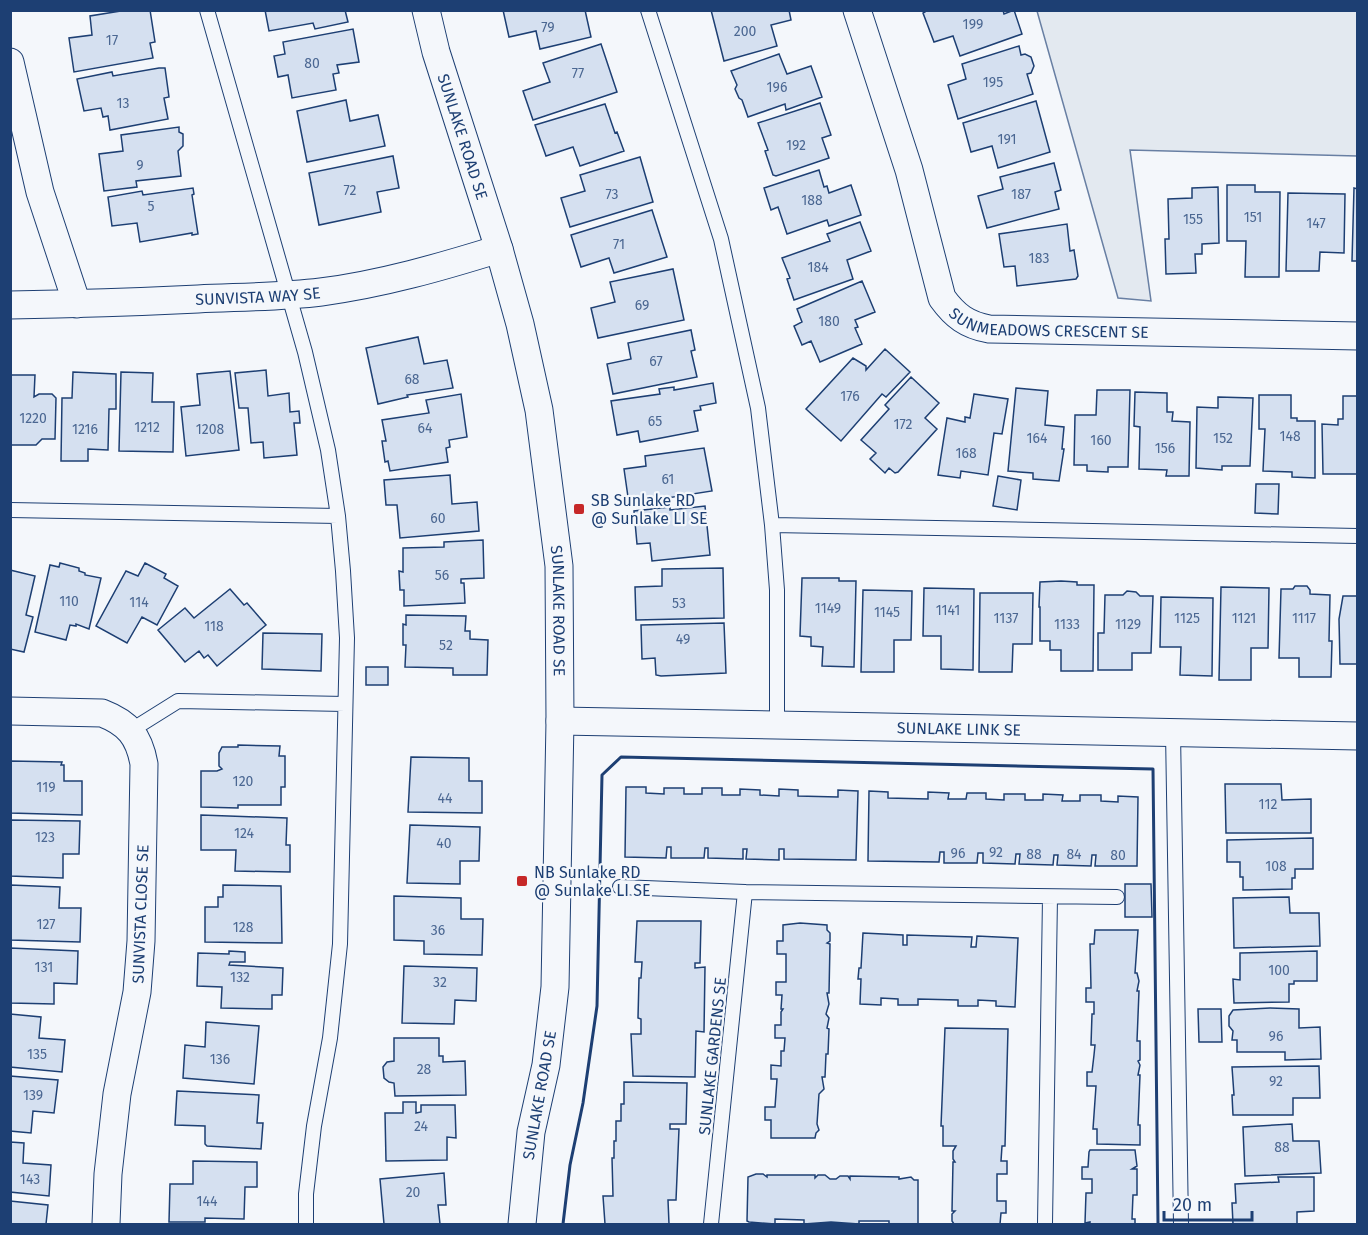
<svg xmlns="http://www.w3.org/2000/svg" width="1368" height="1235" viewBox="0 0 1368 1235" font-family="'Fira Sans',sans-serif">
<rect width="100%" height="100%" fill="#f4f7fb"/>
<path fill="#e3e9f0" stroke="#687fa3" stroke-width="1.5" d="M1037,11H1357V156L1130,150L1151,301L1118,298Z"/>
<path fill="#d5e0f0" stroke="#1d3f73" stroke-width="1.5" d="M127,10H150L155,42L150,43L153,58L74,72L69,38L92,35L90,16Z
M265,10H345L348,22L315,29L313,23L269,31Z
M503,10H585L591,37L540,49L536,31L509,37Z
M711,10H789L791,20L771,25L777,46L724,61Z
M928,10H1003L1004,14L1014,10L1022,34L960,56L953,36L934,42L923,13Z
M353,29L359,62L337,65L339,73L333,74L336,90L292,98L288,75L278,77L274,56L285,54L283,42Z
M601,44L617,92L533,120L523,91L550,82L543,63Z
M1019,46L1021,55L1025,54L1031,57L1034,66L1031,73L1027,74L1033,94L958,119L948,85L966,79L962,64Z
M779,54L787,74L811,66L822,97L786,110L785,104L748,117L742,100L739,98L735,89L737,85L731,71Z
M159,68H165L169,97L164,98L168,119L110,130L108,116L103,117L101,108L84,111L77,79L112,72L113,76Z
M346,100L350,121L378,115L385,146L307,162L297,111Z
M1036,101L1050,152L998,168L992,146L971,152L963,123Z
M820,103L831,135L822,138L829,158L776,176L773,175L765,151L768,150L758,123Z
M605,104L615,133L617,132L624,151L580,166L573,147L546,156L535,125Z
M179,127V132L183,134V146L178,151L181,176L136,181L137,187L104,191L99,154L123,151L121,135Z
M393,156L399,188L377,192L381,212L319,225L309,173Z
M640,157L653,202L570,227L561,198L585,191L580,175Z
M1054,163L1061,190L1055,192L1059,209L987,228L978,196L1003,189L1000,177Z
M819,170L824,187L827,186L829,193L851,185L861,215L829,226L827,220L787,234L778,207L771,210L764,188Z
M1227,185H1255V192H1280L1279,277H1245L1246,241H1227Z
M1218,187L1219,243L1202,244V254H1195L1196,273L1166,274L1165,239H1169L1168,199L1192,198V188Z
M193,188L194,194L192,195L198,234L192,235V233L140,242L137,223L112,226L108,197L142,191L143,195Z
M1354,188L1358,189V261H1352Z
M1288,193L1345,194L1344,253L1320,252L1319,271H1286Z
M652,210L667,257L614,273L609,258L581,267L571,235Z
M860,222L871,251L847,260L853,279L794,300L787,279L790,278L782,258L830,241L827,234Z
M1067,224L1070,251L1074,250L1078,276L1076,279L1017,286L1015,266L1004,267L999,234Z
M673,269L684,320L598,338L591,308L615,302L610,282Z
M862,281L875,312L855,320L858,327L855,328L862,344L820,362L811,341L802,345L794,326L802,322L797,309Z
M691,330L695,350L691,351L697,377L613,394L607,364L631,359L628,343Z
M418,337L424,364L447,360L453,388L407,395L408,397L378,404L366,348Z
M885,349L910,372L886,397L882,394L841,441L806,409L853,358L866,366V370Z
M266,370L268,396L289,393L290,412L299,411L300,423H294L297,455L264,458L263,442L251,443L248,408H239L235,373Z
M230,371L239,450L186,456L181,407L200,405L197,374Z
M73,372L116,374V409H109L108,450L88,449V461H61L62,398H72Z
M121,372L153,373L152,402H174L173,452L119,451Z
M10,375H35L34,397L39,394H52L56,398L55,439H42L36,445H10Z
M911,377L939,403L925,418L937,429L898,472L895,473L889,468L885,473L870,459L876,453L861,440L889,409L885,405Z
M713,383L716,403L700,406L701,410L694,411L698,431L640,442L638,431L617,435L611,401L660,394L659,389L674,387V390Z
M1016,388L1048,391L1045,425L1064,427L1062,449H1064L1059,481L1033,479V473L1008,471Z
M1097,390H1130L1128,467H1108V472L1087,471V465H1074L1075,415H1096Z
M1135,392L1167,393V412H1173L1172,421L1190,422L1189,476H1166L1167,470L1139,469L1140,427L1134,426Z
M461,394L467,437L449,440L450,447L446,448L448,462L390,471L388,461L385,462L382,441H386L382,420L429,413L426,400Z
M974,394L1008,399L1002,434L994,433L988,475L961,471L960,478L938,475L947,418L965,422V417L970,418Z
M1259,395H1291V418H1297V421H1315V478L1292,477V472L1263,471L1265,429H1259Z
M1343,396H1358V474H1323L1322,424L1338,425V419H1343Z
M1218,397L1253,398L1250,466H1222V470L1196,468L1197,407L1218,408Z
M704,448L712,491L629,504L624,469L646,466L645,456Z
M450,475L452,504L477,502L479,531L400,538L397,505H386L384,480Z
M998,476L1021,480L1017,510L993,506Z
M1256,484H1279L1278,514L1255,513Z
M705,506L710,555L652,561L650,543L637,544L634,511L670,507V510Z
M483,540L484,578L461,579V583H464L465,603L404,606V590H400L399,571L403,572V548L444,547V542Z
M60,563L79,568V571L85,573V575L101,578L89,629L76,624V626L70,625L66,640L35,632L50,565L59,567Z
M145,563L166,574L164,578L178,586L157,625L142,617L127,643L96,626L126,571L138,576Z
M723,568L724,618L636,620L635,587L662,586V569Z
M10,570L35,576L26,615L33,617L24,652L10,649Z
M802,578H839V581H856L854,667L822,666L823,647L811,646V637L800,636Z
M1061,581L1077,582V585H1094L1093,671H1061V650H1050V641H1040V607H1039L1040,582Z
M1295,586H1307L1310,590V594L1330,595L1329,641H1332L1331,677H1299V658H1279L1281,589H1293Z
M1221,587L1269,588L1268,648H1251V680H1219Z
M924,588L974,589L973,670L941,669V636H923Z
M230,589L244,605L247,603L266,625L217,666L208,655L204,658L199,651L185,662L158,630L185,608L194,618Z
M863,590L912,591L911,640H894V672H861Z
M1127,591L1136,592L1140,596H1153L1151,653H1132V670H1098V633H1104L1105,595H1123Z
M980,593H1033L1032,644H1013L1012,672H979Z
M1343,596H1358V664H1340L1339,619Z
M1161,597L1213,598L1212,676L1180,675L1181,647H1160Z
M406,615L466,616L465,631H470V639L488,640L487,675H453V668L405,667L406,645H403V624L406,625Z
M724,623L726,673L661,676L656,675L655,658L642,659L641,625Z
M263,633L322,634L321,671L262,669Z
M366,667H388V685H366Z
M238,745L280,746L279,756H285V787H281V805H238V808L201,807V771H217L222,769L219,766V753L222,747H238Z
M411,757L469,758V781H482V813L408,812Z
M10,761L62,762L61,765H64V781H82V815L10,813Z
M1225,784H1281L1282,800L1311,799V833H1226Z
M626,787H646V793L664,794V788H684V794H702V788H722V795H740V789L760,790V795L779,796V789L798,790V796L838,797V790L858,791L856,860L784,859V849H779V860L746,859L747,849H743V859L708,858V848H705L704,858H671V847H667L666,858L625,857Z
M869,791L888,792V798L928,799V792L949,793L948,799H966L967,793H986V799L1004,800V794H1025V800H1043V794L1063,795L1062,801H1080V795H1101V801L1118,802V796L1138,797L1137,866H1095L1096,855H1092L1091,866L1057,865L1058,855H1054L1053,865L1019,864L1020,854H1016L1015,864L983,863V853H978L977,863H944V852H940L939,862L868,861Z
M201,815L287,818L286,845H290V872L235,871L236,850H201Z
M10,820L80,821L79,854H63V878L10,876Z
M410,825L480,827L479,861H460V884L407,883Z
M1313,838V869H1295V878H1292V889L1243,890V877H1240V862H1227V840Z
M1125,884H1151L1152,917H1125Z
M10,885L60,887L59,908H81L80,942L10,940Z
M223,885L281,886L282,943L205,942V907H218V897H223Z
M394,896L461,898V919H483L482,955L424,954V941L394,940Z
M1289,897L1290,913H1319L1320,946L1234,948L1233,898Z
M637,921H701L700,963H695V968L705,967L704,1032L696,1031L695,1077L633,1076L631,1034H641V1019L638,1018L639,978H641L642,962H635Z
M800,923L827,925V930L830,933V941L827,943L830,944L829,993H827L829,1004L826,1014L829,1018L827,1028L829,1029L828,1054H826L825,1077H822L824,1089L819,1094L817,1124L819,1130L816,1133L815,1138H771V1120H765V1107H775L777,1079H771V1065L781,1066V1051H784L785,1038H775V1025H781V1012L783,1009H781L782,995H776V982H786V954H777V941H783V925Z
M1095,930H1138L1135,973H1137L1139,981L1137,991H1139L1137,1041H1140V1060L1138,1061L1140,1065L1138,1075H1140L1138,1125H1140V1145L1097,1144V1129H1093L1096,1086H1087V1072H1092L1094,1055L1095,1045H1091L1092,1014H1094V1002H1086V988H1091L1090,944H1094Z
M863,933L903,935V945H907V935L972,937L971,947H976L977,936L1018,938L1015,1007L996,1006V1001L978,1000V1006H958V1000L918,999V1005H898V999L881,998V1005L860,1004L861,979H858L859,968H861Z
M10,948L78,951L77,984L54,983V1004L10,1003Z
M229,951L245,952V962H230L229,965L283,968L282,995H272V1009L221,1008L222,987L197,986L198,953L229,954Z
M1317,951V981H1294V984H1289V1002L1234,1003L1233,979L1240,980V953Z
M404,966L477,968L476,1001L455,1000L454,1024L402,1023Z
M1270,1008L1299,1009V1028L1320,1027L1321,1059L1285,1060V1052H1237V1040H1232L1233,1031L1229,1026V1016L1233,1010Z
M1198,1009H1221L1222,1042H1199Z
M10,1014L41,1017L39,1038L65,1040L62,1072L10,1067Z
M206,1022L259,1026L254,1084L183,1078L185,1045L205,1047Z
M945,1028L1008,1029L1005,1146H1002L1001,1161H1007V1174H997V1201H1006V1213H1001L1000,1224H954L952,1221V1214L955,1211H952L953,1162H955L953,1159V1151L956,1146H943V1126H941Z
M394,1038H439V1056H443V1062L465,1061L466,1095L395,1096L394,1083L389,1082L384,1078L383,1067L387,1062L394,1061Z
M1319,1066L1320,1098H1293V1115H1233L1232,1095H1234L1232,1067Z
M10,1076L58,1080L54,1113L33,1111L31,1133L10,1131Z
M624,1082L687,1083L686,1124H670V1129H679L676,1200H668L669,1224H605L603,1196H613L612,1158H614V1141H616V1121H621V1104H624Z
M177,1091L259,1095L257,1123H263L261,1149L207,1146L205,1144V1126L175,1125Z
M403,1102H416V1113L421,1112V1105H455L456,1138L447,1137V1160L386,1161L385,1113H403Z
M1292,1124L1293,1141H1319L1321,1173L1245,1176L1243,1127Z
M10,1142L24,1143L23,1163L51,1165L49,1196L10,1192Z
M1090,1150H1135L1137,1166L1132,1169H1137V1195H1133L1132,1219H1135V1224H1090V1222L1085,1223L1086,1193H1092V1179H1082V1167H1088L1089,1152Z
M193,1161L257,1162V1187H245L244,1219L205,1218V1222H169L170,1184H193Z
M444,1173L446,1205H438L440,1224H384L380,1179Z
M756,1174H763L767,1177V1175H815V1178L818,1175H825L830,1179H836L840,1176H848L850,1179V1176L899,1177V1179L911,1177L914,1180H918V1224H889V1221H859V1224L831,1222L804,1224V1220L775,1219V1224L749,1222L747,1221L748,1177Z
M1278,1177H1314V1211L1297,1212V1224H1233L1232,1203H1236L1235,1184L1279,1182Z
M10,1201L48,1205L46,1224H10Z"/>
<g fill="none" stroke-linecap="round" stroke-linejoin="round">
<g stroke="#1d3f73" stroke-width="16">
<path id="lane" d="M207,10L305,352L328,450L338,516L343,571L347,638L340,944L330,1038L314,1126L306,1194V1224
M648,10L721,239L758,408L772,525L777,590V726
M10,510L338,516
M772,525L1358,536
M130,731L178,701L345,704
M1173,732L1181,1224
M620,887L745,892L1117,897
M711,1224L745,892
M1045,1224L1050,897"/>
</g>
<g stroke="#1d3f73" stroke-width="29">
<g id="street">
<path id="s1" d="M426,10L436,52L499,249L520,324L539,410L559,566L560,721L555,987L546,1065L531,1132L522,1224"/>
<path id="s2" d="M857,10L909,170L942,298C955,316 967,325 989,329L1358,336"/>
<path d="M10,62L40,192L77,304"/>
<path id="s3" d="M10,305C73,304 136,302 198,299C239,297 281,297 321,292C382,284 441,267 499,249"/>
<path d="M10,711L102,713C128,723 139,736 144,764L141,941L137,992L117,1094L108,1174L106,1224"/>
<path id="s4" d="M560,721L1358,736"/>
</g>
</g>
<use href="#lane" stroke="#f4f7fb" stroke-width="14"/>
<use href="#street" stroke="#f4f7fb" stroke-width="27"/>
<path stroke="#1d3f73" stroke-width="3" d="M563,1224L570,1165L583,1103L597,1006L602,775L621,757L1153,769L1158,1224"/>
</g>
<g fill="#c62828" stroke="#f4f7fb" stroke-width="2">
<rect x="573" y="503" width="12" height="12" rx="3"/>
<rect x="516" y="875" width="12" height="12" rx="3"/>
</g>
<g text-anchor="middle" stroke-width="4.5" stroke-linejoin="round" paint-order="stroke">
<g font-size="14" fill="#4b6792">
<text x="973" y="29">199</text>
<text x="548" y="32">79</text>
<text x="745" y="36">200</text>
<text x="112" y="45">17</text>
<text x="312" y="68">80</text>
<text x="578" y="78">77</text>
<text x="993" y="87">195</text>
<text x="777" y="92">196</text>
<text x="123" y="108">13</text>
<text x="1007" y="144">191</text>
<text x="796" y="150">192</text>
<text x="140" y="170">9</text>
<text x="350" y="195">72</text>
<text x="612" y="199">73</text>
<text x="1021" y="199">187</text>
<text x="812" y="205">188</text>
<text x="151" y="211">5</text>
<text x="1253" y="222">151</text>
<text x="1193" y="224">155</text>
<text x="1316" y="228">147</text>
<text x="619" y="249">71</text>
<text x="1039" y="263">183</text>
<text x="818" y="272">184</text>
<text x="642" y="310">69</text>
<text x="829" y="326">180</text>
<text x="656" y="366">67</text>
<text x="412" y="384">68</text>
<text x="850" y="401">176</text>
<text x="33" y="423">1220</text>
<text x="655" y="426">65</text>
<text x="903" y="429">172</text>
<text x="147" y="432">1212</text>
<text x="425" y="433">64</text>
<text x="85" y="434">1216</text>
<text x="210" y="434">1208</text>
<text x="1290" y="441">148</text>
<text x="1037" y="443">164</text>
<text x="1223" y="443">152</text>
<text x="1101" y="445">160</text>
<text x="1165" y="453">156</text>
<text x="966" y="458">168</text>
<text x="668" y="484">61</text>
<text x="438" y="523">60</text>
<text x="442" y="580">56</text>
<text x="69" y="606">110</text>
<text x="139" y="607">114</text>
<text x="679" y="608">53</text>
<text x="828" y="613">1149</text>
<text x="948" y="615">1141</text>
<text x="887" y="617">1145</text>
<text x="1006" y="623">1137</text>
<text x="1187" y="623">1125</text>
<text x="1244" y="623">1121</text>
<text x="1304" y="623">1117</text>
<text x="1067" y="629">1133</text>
<text x="1128" y="629">1129</text>
<text x="214" y="631">118</text>
<text x="683" y="644">49</text>
<text x="446" y="650">52</text>
<text x="243" y="786">120</text>
<text x="46" y="792">119</text>
<text x="445" y="803">44</text>
<text x="1268" y="809">112</text>
<text x="244" y="838">124</text>
<text x="45" y="842">123</text>
<text x="444" y="848">40</text>
<text x="996" y="857">92</text>
<text x="958" y="858">96</text>
<text x="1034" y="859">88</text>
<text x="1074" y="859">84</text>
<text x="1118" y="860">80</text>
<text x="1276" y="871">108</text>
<text x="46" y="929">127</text>
<text x="243" y="932">128</text>
<text x="438" y="935">36</text>
<text x="44" y="972">131</text>
<text x="1279" y="975">100</text>
<text x="240" y="982">132</text>
<text x="440" y="987">32</text>
<text x="1276" y="1041">96</text>
<text x="37" y="1059">135</text>
<text x="220" y="1064">136</text>
<text x="424" y="1074">28</text>
<text x="1276" y="1086">92</text>
<text x="33" y="1100">139</text>
<text x="421" y="1131">24</text>
<text x="1282" y="1152">88</text>
<text x="30" y="1184">143</text>
<text x="413" y="1197">20</text>
<text x="207" y="1206">144</text>
</g>
<g font-size="16" fill="#1d3f73" stroke="#f4f7fb">
<text dy="6" stroke="none"><textPath href="#s1" startOffset="132">SUNLAKE ROAD SE</textPath></text>
<text dy="6" stroke="none"><textPath href="#s3" startOffset="248">SUNVISTA WAY SE</textPath></text>
<text dy="6" stroke="none"><textPath href="#s2" startOffset="417">SUNMEADOWS CRESCENT SE</textPath></text>
<text dy="6" stroke="none"><textPath href="#s1" startOffset="618">SUNLAKE ROAD SE</textPath></text>
<text dy="6" stroke="none"><textPath href="#s4" startOffset="399">SUNLAKE LINK SE</textPath></text>
<text transform="translate(140 914) rotate(-88)" y="6">SUNVISTA CLOSE SE</text>
<text transform="translate(712 1056) rotate(-84)" y="6">SUNLAKE GARDENS SE</text>
<text transform="translate(539 1095) rotate(-80)" y="6">SUNLAKE ROAD SE</text>
</g>
<g font-size="16" fill="#1d3f73" stroke="#f4f7fb" text-anchor="start">
<text x="591" y="506">SB Sunlake RD<tspan x="591" dy="18">@ Sunlake LI SE</tspan></text>
<text x="534" y="878">NB Sunlake RD<tspan x="534" dy="18">@ Sunlake LI SE</tspan></text>
</g>
</g>
<rect width="1368" height="1235" fill="none" stroke="#1d3f73" stroke-width="24"/>
<path d="M1164 1211v9h88v-9" fill="none" stroke="#1d3f73" stroke-width="3"/>
<text x="1173" y="1211" font-size="18" fill="#1d3f73" stroke="#f4f7fb" stroke-width="4.5" paint-order="stroke">20 m</text>
</svg>
